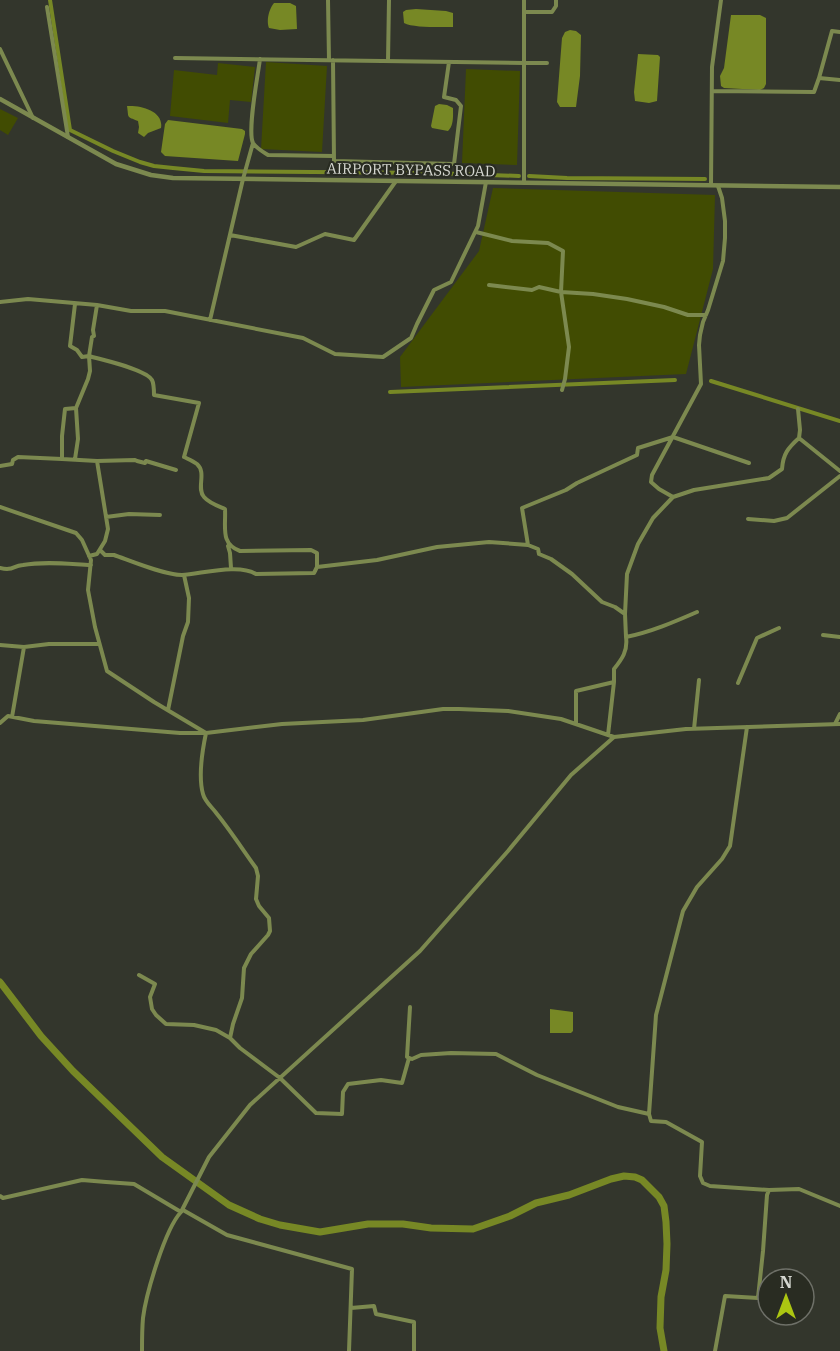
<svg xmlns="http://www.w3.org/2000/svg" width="840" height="1351" viewBox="0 0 840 1351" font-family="'IBM Plex Serif',serif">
<rect width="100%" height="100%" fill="#33362c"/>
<path fill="#414c02" d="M266,62L327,66L322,152L261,149Z
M218,63L255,67L251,102L230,100L228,123L170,116L174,70L217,75Z
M466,69L520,71L517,165L462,163Z
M0,109L18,118L8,135L0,130Z
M493,188L715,195L713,269L686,374L401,387L400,357L479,251Z"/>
<path fill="#778825" d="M274,3H290L296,6L297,29L280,30L269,28C266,21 269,9 274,3Z
M416,9L446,11L453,13V27C441,27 413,28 404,23L403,12L406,10Z
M731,15H760L766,18V84L764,88L760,90L724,88L721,86L720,76L724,68Z
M570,30L576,31L581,35L580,76L576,107H560L557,102L562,38L565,32Z
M638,54L658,55L660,57L657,101L649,103L635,101L634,92Z
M439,104L447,105L453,108C453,116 454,125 448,131L432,128L431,126L435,106Z
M127,106C141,105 164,111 161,128L148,133L144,137L138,133L139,127L138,121C126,116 129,119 127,106Z
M168,120L242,129L245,131V134L238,161L165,156L161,152L165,124Z
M550,1009L573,1012V1031L571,1033H550Z"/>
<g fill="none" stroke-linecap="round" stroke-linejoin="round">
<path stroke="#778825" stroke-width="4" d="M50,0L70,130L113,151L140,162L154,166L173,168L204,171L432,173L519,176
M529,176L567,178L705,179
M711,381L840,421
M390,392L675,380"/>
<path stroke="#778825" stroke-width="7" d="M0,982L41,1036L73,1071L162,1157L229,1205L260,1219L280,1225L320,1232L368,1224H403L431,1228L473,1229L510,1216L536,1203L569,1195L611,1179L624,1176L635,1177L642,1180L659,1197L664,1206L666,1222L667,1244L666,1270L661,1297L660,1328L664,1351"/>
<path stroke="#7c894f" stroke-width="4" d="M328,0L329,60
M524,0V63H547
M47,7L68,137
M524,12H552L556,6V0
M0,49L33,118
M175,58L524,63V183
M260,59C258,75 247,131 253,143C256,148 263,152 268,155L333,156
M333,60L334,161L454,164L461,106L456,100L444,97L449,62
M388,61L389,0
M819,78L832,31L840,32
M712,91L814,92L819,78L840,80
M711,185L712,67L721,0
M718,186L722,198L725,221V238L723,261L708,310L703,322L700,335L699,345L701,384L652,475L651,482L659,489L673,497L694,490L769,478L782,469C783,454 788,448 799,438L800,430L798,409
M476,232L512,241L548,243L563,251L561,292L593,294L627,299L664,307L688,315H706
M230,235L296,247L325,234L354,240L396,181
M489,285L532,290L539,287L561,292L569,347L565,379L562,390
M0,302L28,299L97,305L131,311H165L303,338L335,354L383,357L411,338L417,324L434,290L451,282L478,226L486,182
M97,305L93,330L94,336L92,337L89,356C102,360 146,369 152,380C154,384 154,391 154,395L199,403L184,457C188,459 193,461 197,464C207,473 196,488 204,497C209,503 218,506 225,509C226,527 220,544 240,551L311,550L317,553V567L377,560L437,547L489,542L528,545L522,508L566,490L577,483L637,455L638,448L673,437L749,463
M210,320L243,179L253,143
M799,438L840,471
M62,459L97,461L108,529L105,541L97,554L89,556
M75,459L78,439L76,408
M97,461L135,460L137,461L145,463L146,461L176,470
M0,466L12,464L13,460L18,457L62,459V436L65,409L76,408L88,379L90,371L89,356L82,357L77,350L70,346L75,304
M0,507L76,533L82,540L91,560L88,590L95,627L107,671L154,702L206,733L282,724L363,720L443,709H459L508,711L561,719L614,737
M106,517L129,514L160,515
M748,519L774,521L787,518L840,476
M528,545L538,549L539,554L551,559L572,574L602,602L615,607L625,614L626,637
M228,546L230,553L231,568
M100,550L105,555H114C131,561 164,575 182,575C201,574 239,563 256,574L314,573L317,567
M0,568C13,571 12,566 23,565C45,561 69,564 91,565
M625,614L627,574L638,544L653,518L673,497
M823,635L840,637
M0,645L24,647L49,644H99
M738,683L757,638L779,628
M168,710L183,636L188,622L189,598L184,575
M12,717L24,647
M0,723L8,716L34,721L180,733H206C202,752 198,776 203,794C205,802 212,807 217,814C230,830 243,850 256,868L258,876L256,899L259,906L269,918L270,931L268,935L251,954L244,968L242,998L233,1024L230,1038L240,1048L280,1078L316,1113L342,1114L343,1092L348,1084L381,1080L402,1083L409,1058
M576,724V691L614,682V669C622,659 628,651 626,637C651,632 674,622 697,612
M835,724L840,714
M747,727L730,846L722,859L697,887L683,911L656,1015L649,1114L651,1121L666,1122L702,1142L700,1176L703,1183L710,1186L769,1190
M694,729L699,680
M608,735L614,682
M139,975L155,984L150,997L152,1009L156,1015L166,1024L194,1025L216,1030L230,1038
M410,1007L407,1057L412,1059L421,1055L451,1053L496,1054L537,1075L618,1107L649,1114
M0,1196L3,1198L82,1180L106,1182L134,1184L181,1212
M183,1210L227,1235L352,1269L349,1351
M351,1308L374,1306L376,1314L414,1322V1351
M142,1351C142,1340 142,1329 143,1318C146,1294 165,1229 181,1212L209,1157L250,1105L420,951L508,851L571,775L614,737L686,729L840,724
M715,1351L725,1296L758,1298L763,1251L767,1195L769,1190L799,1189L840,1206"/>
<path stroke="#7c894f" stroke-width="4.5" d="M0,99L116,164L151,175L173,178L840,187"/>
</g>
<g text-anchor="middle" stroke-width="4.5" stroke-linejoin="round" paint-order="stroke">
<g font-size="15" fill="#d5d7d0" stroke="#292c22">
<text transform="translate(411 170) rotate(1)" y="5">AIRPORT BYPASS ROAD</text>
</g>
</g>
<g transform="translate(786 1297)"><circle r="28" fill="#292c22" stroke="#6e7068" stroke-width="1.5"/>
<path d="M0-4.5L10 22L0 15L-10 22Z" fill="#acc612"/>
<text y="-9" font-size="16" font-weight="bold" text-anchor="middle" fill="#d5d7d0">N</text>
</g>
</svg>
